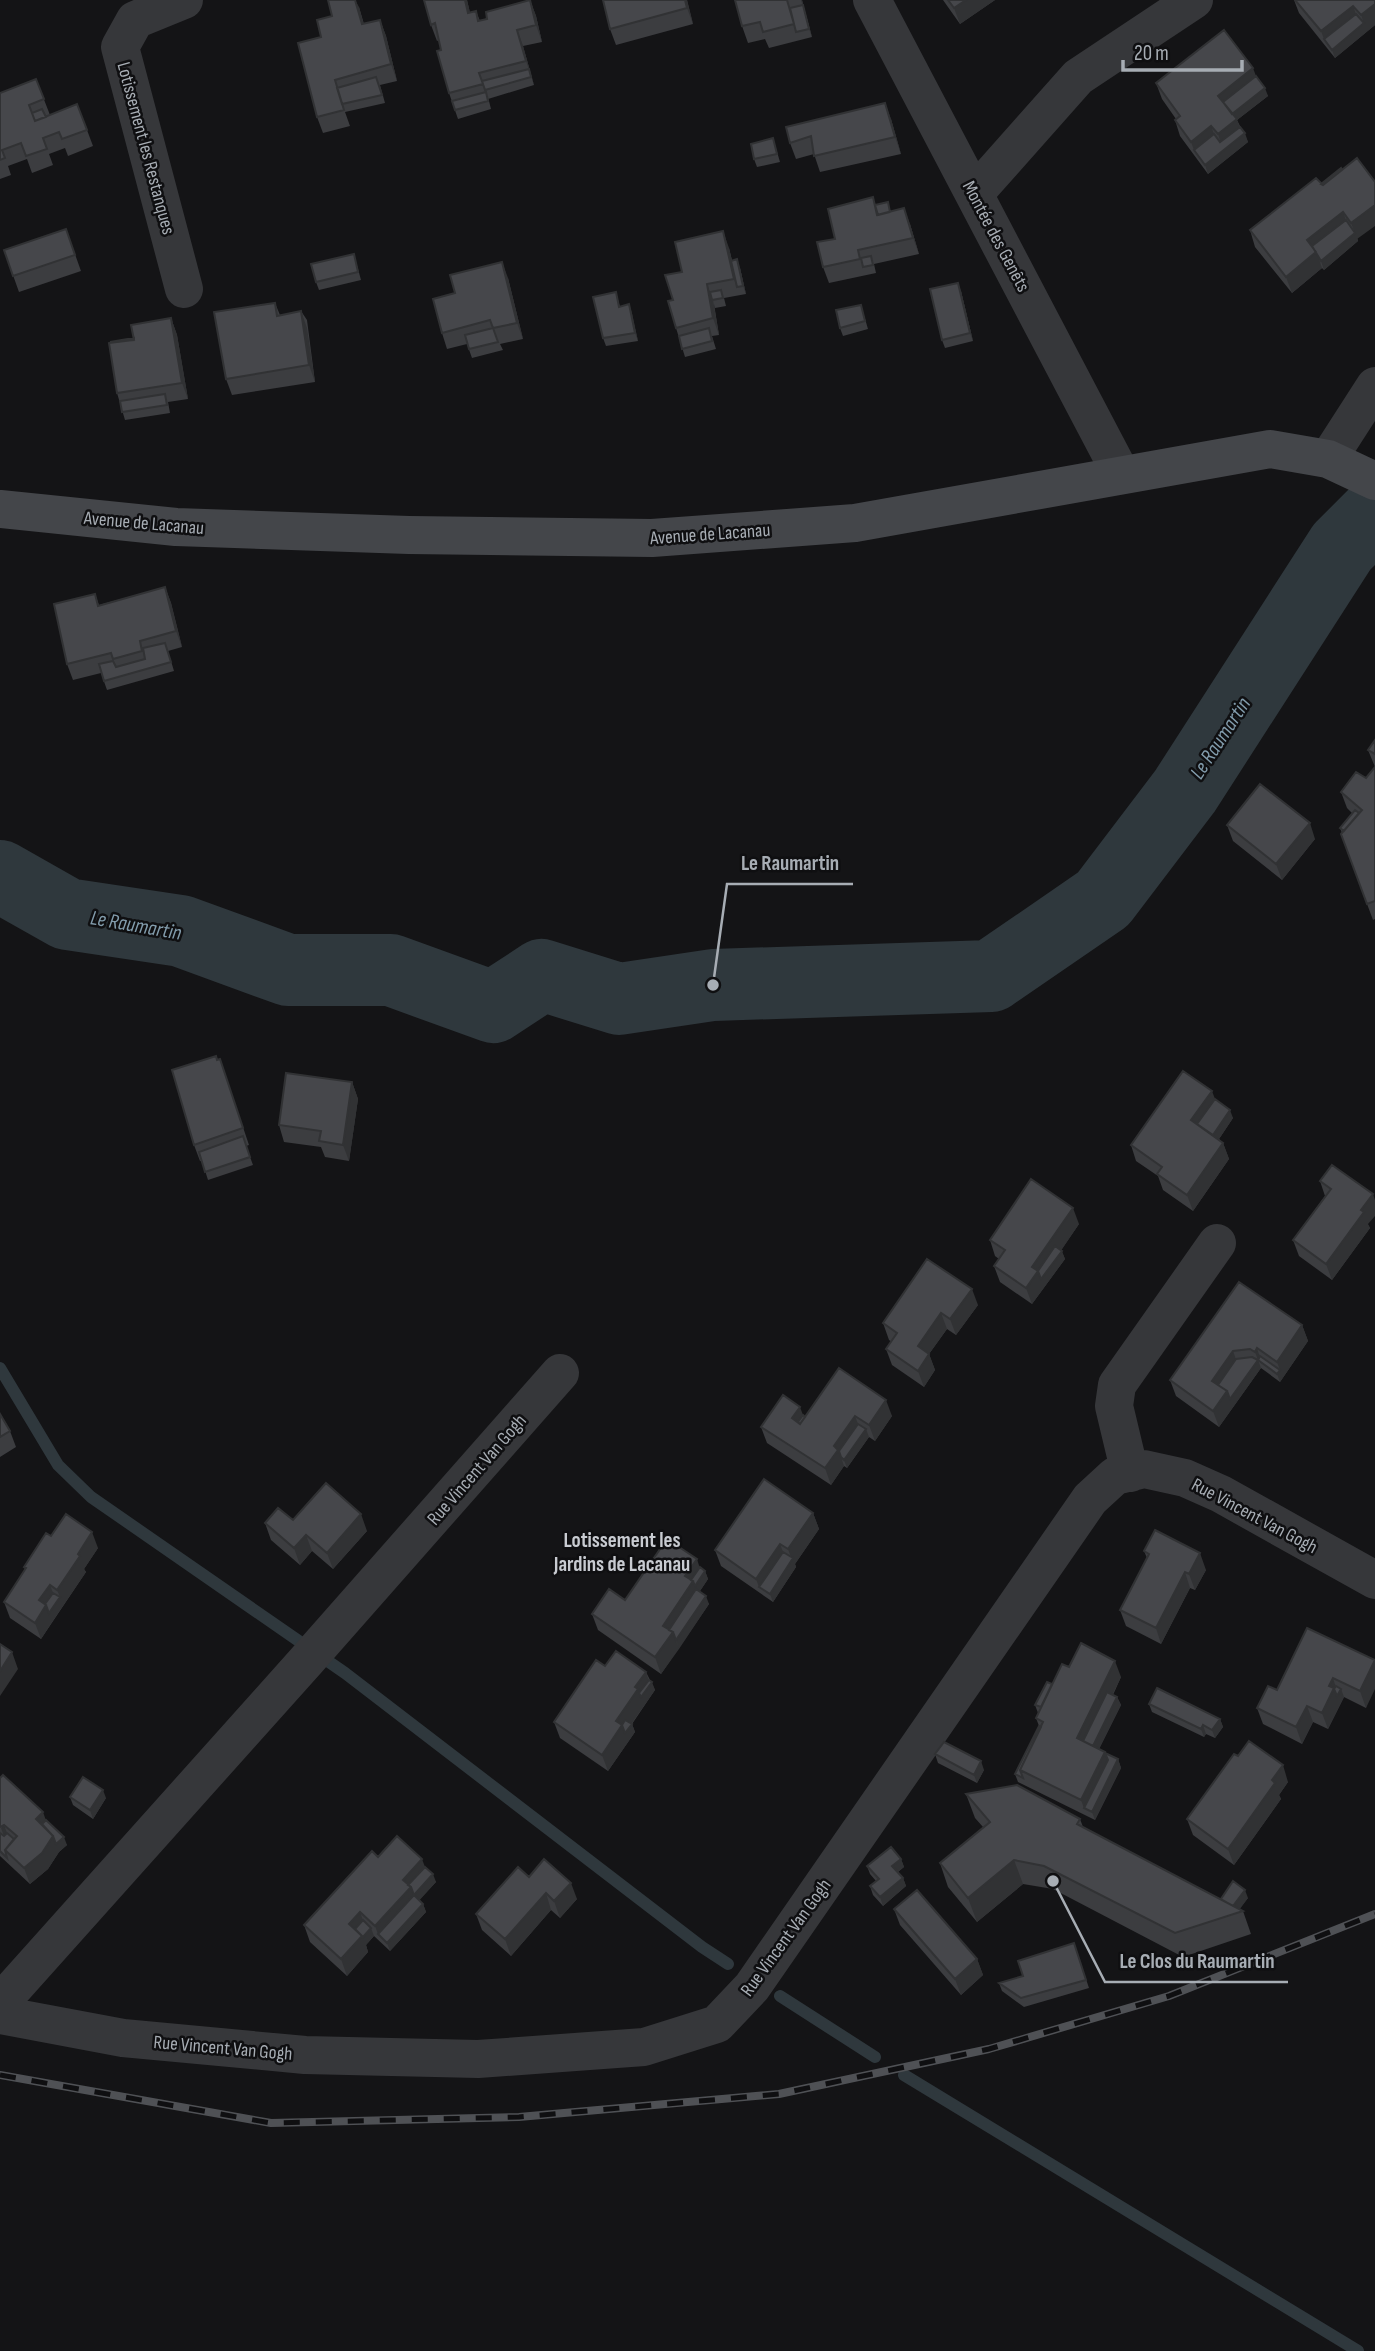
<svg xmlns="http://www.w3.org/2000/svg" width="1375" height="2351" viewBox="0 0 1375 2351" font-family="'Sofia Sans Condensed',sans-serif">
<rect width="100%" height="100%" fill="#141416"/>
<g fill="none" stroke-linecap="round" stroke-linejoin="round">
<path stroke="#2f383d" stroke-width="12" d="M0,1368L58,1465L91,1497L345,1673L702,1947L728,1964
M780,1996L875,2057
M904,2075L1358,2351"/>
<path stroke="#2f383d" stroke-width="72" d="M0,876L67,914L181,931L288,970H391L493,1007L542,975L619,999L713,985L991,976L1103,899L1185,791L1342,547L1375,514"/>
<path stroke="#36373a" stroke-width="38" d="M184,0L135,20L120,47L184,289
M872,0L1121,474
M975,193L1078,77L1194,0
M1328,459L1375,386
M1130,1473L1114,1406L1117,1385L1217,1243
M0,2003L307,1660L560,1373
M0,2015L123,2038L305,2055L478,2059L644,2047L717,2024L752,1987L1090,1499L1115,1476L1144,1469L1185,1478L1221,1494L1375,1580"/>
<path stroke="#44464a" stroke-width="38" d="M0,509L176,527L409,535L652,538L855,523L1270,449L1328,459L1375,481"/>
<g stroke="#4f5155" stroke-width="8">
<path id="rail" d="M0,2075L271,2123L519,2117L779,2094L989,2049L1169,1996L1375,1914"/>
</g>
<use href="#rail" stroke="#0f0f11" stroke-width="5" stroke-dasharray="16" stroke-linecap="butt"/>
</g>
<path fill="#3c3d40" d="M467,0L470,13L476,11L480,21L530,0L536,16L542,42L523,46L534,85L488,99V97L491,109L458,119L449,93L439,40L437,41L431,25Z
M603,0H687L693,24L616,45L610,29Z
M735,0H802L812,37L769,48L765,39L748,43L742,26Z
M943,0H995L960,24Z
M1294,0H1375V25L1335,58L1299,13Z
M359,7L364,24L380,20L386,36L397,81L380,85L385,103L345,112L350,126L323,133L317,117L321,37L332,16Z
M1256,76L1268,96L1237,120L1248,142L1208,174L1180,136L1175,120L1176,119L1162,99L1156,83Z
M36,79L50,115L87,130L93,146L68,156L65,148L49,154L53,165L32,173L27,159L8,166L11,175L0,179V93Z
M891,119L901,154L820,172L814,154L796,159L790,143L786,127Z
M773,138L780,162L757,167L754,159Z
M1341,168L1358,241L1324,270L1321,267L1322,268L1292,293L1255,247L1250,230L1321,184Z
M875,205L891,211L910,224L919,254L874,264L876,273L829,283L823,267L835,239Z
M66,229L81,271L19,292L4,250Z
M729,248L732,260L740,268L746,294L724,298L726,306L715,308L714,304L719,335L712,336L716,349L685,357L676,328L673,300Z
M354,254L361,280L319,290L316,282Z
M508,278L523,339L500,344L503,350L472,358L467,344L447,349L442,333L455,293Z
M961,291L973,341L945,348L942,340Z
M616,292L620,307L629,304L638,341L606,346L603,338Z
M275,303L280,315L301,311L307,320L315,382L232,395L226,379Z
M861,305L868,329L843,336L840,328Z
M171,318L177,335L188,399L168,402L170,413L125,420L117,393L134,338Z
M165,587L171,603L182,647L168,651L174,671L107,690L101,673L73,680L67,664L95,594L99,605Z
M1375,740V919L1373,920L1341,834L1342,833L1340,828L1352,813L1347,808L1341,792L1366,778L1375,767L1368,750Z
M1227,825L1315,839L1282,880L1233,841Z
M220,1059L249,1145L246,1146L253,1165L208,1180L202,1161H200L194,1145L217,1060Z
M352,1082L358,1099L349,1161L325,1157L321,1147L284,1142L279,1125Z
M1215,1099L1233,1118L1219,1139L1223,1143L1229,1159L1193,1211L1163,1190L1158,1176L1136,1161L1131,1145Z
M1332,1165L1370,1228L1332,1280L1299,1256L1293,1240L1325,1196L1320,1181Z
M1079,1224L1061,1250L1065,1259L1032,1304L1000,1282L994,1266L999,1259L995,1256L990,1240Z
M1239,1282L1302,1325L1308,1341L1280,1382L1261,1368L1219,1427L1176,1396L1170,1380Z
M978,1305L956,1335L947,1329L929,1354L935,1370L924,1387L892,1365L886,1349L892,1342L889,1340L883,1323Z
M839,1368L892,1416L875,1441L869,1437L847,1468L844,1466L831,1485L767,1443L761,1427L803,1415L805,1417Z
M0,1414L10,1431L16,1447L0,1457Z
M813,1513L819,1529L795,1564L796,1567L773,1602L721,1566L715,1550Z
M293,1520L367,1531L333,1569L312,1551L300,1565L271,1540L265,1523Z
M51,1536L98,1548L84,1569L86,1572L41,1639L10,1618L4,1602L25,1570L24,1567Z
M1144,1551L1206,1570L1195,1590L1190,1588L1161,1644L1126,1626L1120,1610L1147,1558Z
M700,1567L705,1571L708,1579L700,1591L709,1604L661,1674L598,1630L592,1614Z
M1375,1660L1366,1708L1344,1697L1328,1729L1313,1722L1302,1744L1263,1724L1257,1708L1277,1690Z
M605,1666L646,1672L655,1690L632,1724L635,1732L608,1771L560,1738L554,1722Z
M1069,1667L1121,1677L1113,1695L1117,1697L1121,1705L1099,1749L1118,1759L1121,1768L1095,1820L1018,1782L1015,1774L1039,1726L1036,1718L1038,1713L1035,1705L1052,1684Z
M1149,1704L1220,1719L1223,1727L1215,1738L1206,1734L1204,1737L1152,1712Z
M935,1754L984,1770L977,1783L938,1763Z
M1238,1756L1288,1782L1279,1795L1281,1799L1234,1865L1193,1835L1187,1819Z
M0,1778L46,1820L67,1845L59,1852L48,1869L30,1884L0,1856Z
M966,1794L1080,1819L1083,1827L1221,1899L1248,1898L1239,1909L1243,1911L1251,1934L1183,1957L1053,1889L1023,1884L977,1922L948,1887L940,1863L983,1827L975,1818Z
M70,1797L106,1798L93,1819L73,1805Z
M378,1857L425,1867L436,1882L419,1900L423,1904L426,1912L390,1951L374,1936L366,1945L368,1952L347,1976L310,1942L304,1925Z
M901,1859L904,1867L898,1872L903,1878L906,1886L883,1906L873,1895L870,1886L876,1881L870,1874L867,1866Z
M529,1877L577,1899L560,1918L551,1910L511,1956L482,1930L476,1914Z
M894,1909L977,1959L983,1975L961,1995L900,1925Z
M1074,1943L1089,1988L1024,2007L1002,1991L999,1983L1023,1976Z"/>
<path fill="#313234" d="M355,0L359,7L368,41L362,24Z
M465,0H467L474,29L468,13Z
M530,0L536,16L542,42L536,25Z
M685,0H687L693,24L687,8Z
M801,0H802L812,37L809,29Z
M966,0H995L960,24L954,8Z
M1375,4V25L1335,58L1332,50L1364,23L1361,15Z
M1353,6L1359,22L1324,39L1321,31Z
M380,20L386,36L397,81L391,64Z
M517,30L523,46L534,85L526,61Z
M1253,68L1259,84L1221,104L1218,96Z
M1265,88L1268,96L1237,120L1243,135L1223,150L1218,134L1230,115Z
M885,103L891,119L901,154L895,137Z
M1211,126L1217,142L1194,150L1191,142Z
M1245,133L1248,142L1208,174L1205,165Z
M1375,205V226L1357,239L1358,241L1324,270L1321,261L1355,233L1351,223Z
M904,208L910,224L919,254L913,238Z
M1343,212L1349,229L1317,253L1322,268L1292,293L1286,277L1307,240Z
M723,231L729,248L738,287H737L734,279Z
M737,259L740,268L746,294L743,286Z
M502,262L508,278L523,339L517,323Z
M958,283L961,291L973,341L970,333Z
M707,284L713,300L719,335L713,318Z
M629,304L632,313L638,341L635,333Z
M301,311L307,328L315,382L309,365Z
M171,318L177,335L188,399L182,383Z
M165,587L171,603L182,647L176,631Z
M1310,823L1315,839L1282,880L1276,864Z
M352,1082L358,1099L349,1161L343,1145Z
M1212,1091L1218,1107L1194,1128L1191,1120Z
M1230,1110L1233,1118L1213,1148L1210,1139Z
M1223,1143L1229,1159L1193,1211L1187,1195Z
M1373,1194L1375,1200V1216L1368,1224L1370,1228L1332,1280L1326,1264L1361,1210Z
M1073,1208L1079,1224L1046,1273L1062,1251L1065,1259L1032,1304L1026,1288L1032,1267Z
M972,1289L978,1305L956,1335L950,1319Z
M941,1313L947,1329L929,1354L935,1370L924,1387L918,1371V1346Z
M1302,1325L1308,1341L1280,1382L1277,1374L1280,1370L1277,1362Z
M1257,1348L1262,1364L1258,1360L1255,1352Z
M1233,1351L1239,1368L1215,1389L1212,1381Z
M1258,1360L1261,1368L1219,1427L1213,1411L1227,1391Z
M886,1400L892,1416L875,1441L869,1425Z
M800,1407L806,1423L795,1426L792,1418Z
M855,1416L861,1432L841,1457L844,1466L831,1485L825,1468L834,1446Z
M866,1429L869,1437L847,1468L844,1460Z
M813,1513L819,1529L795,1564L796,1567L773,1602L770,1594L792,1560L788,1549Z
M361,1514L367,1531L333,1569L327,1553Z
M92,1532L98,1548L84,1569L86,1572L52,1622L49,1613L60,1597L57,1590L78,1554Z
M306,1535L312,1551L300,1565L294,1548Z
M780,1544L786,1560L759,1587L756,1579Z
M1200,1553L1206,1570L1195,1590L1189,1574Z
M697,1559L702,1575L705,1571L708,1579L698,1594L674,1635L679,1649L661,1674L655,1657L663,1626L685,1576Z
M1185,1572L1190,1588L1161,1644L1156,1628Z
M50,1585L56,1601L49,1611L52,1622L41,1639L35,1623L39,1600Z
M706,1596L709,1604L679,1649L676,1640Z
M12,1652L18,1669L0,1696V1671Z
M1375,1660V1689L1366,1708L1360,1691Z
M1115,1661L1121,1677L1086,1749L1077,1738Z
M646,1672L650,1684L652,1682L655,1690L625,1733L632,1724L635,1732L608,1771L602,1755L616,1721L635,1687Z
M1333,1678L1338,1694L1341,1689L1344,1697L1328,1729L1322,1713L1329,1686Z
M1117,1697L1121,1705L1096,1755L1093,1747Z
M1307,1706L1313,1722L1302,1744L1296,1727Z
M1220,1719L1223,1727L1215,1738L1212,1730Z
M1203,1725L1206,1734L1204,1737L1201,1729Z
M1105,1752L1111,1768L1084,1808L1081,1800Z
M1118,1759L1121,1768L1095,1820L1092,1812Z
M981,1761L984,1770L977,1783L974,1775Z
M1283,1765L1288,1782L1279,1795L1281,1799L1234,1865L1228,1849L1272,1780Z
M103,1790L106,1798L93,1819L90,1810Z
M43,1812L49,1829L39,1827L36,1819Z
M4,1825L10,1841L7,1844L1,1828Z
M53,1836L64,1837L67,1845L59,1852L48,1869L30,1884L24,1868Z
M422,1859L428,1875L433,1874L436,1882L417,1903L378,1934L381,1942L375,1926L403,1880Z
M901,1859L904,1867L895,1874L892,1866Z
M1014,1860L1023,1884L977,1922L968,1898Z
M903,1878L906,1886L883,1906L880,1897Z
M571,1883L577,1899L560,1918L554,1901Z
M1245,1890L1248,1898L1237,1913L1230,1910Z
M546,1893L551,1910L511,1956L505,1939Z
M423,1904L426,1912L390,1951L387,1943Z
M360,1912L366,1929L352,1932L349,1924Z
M371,1928L374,1936L366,1945L368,1952L347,1976L341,1959Z
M977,1959L983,1975L961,1995L955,1979Z"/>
<path fill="#46474b" stroke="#313234" stroke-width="2" d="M328,0H355L362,24L380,20L391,64L335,80L344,110L317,117L298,43L321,37L317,20L332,16Z
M424,0H465L468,13L476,11L478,21L487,19L486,12L530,0L536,25L517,30L526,61L479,73L483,84L449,93L437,51L441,50L435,23L431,25Z
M603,0H685L687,8L610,29Z
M735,0H787L794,24L763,32L760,22L742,26Z
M948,0H966L954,8Z
M1295,0H1375V4L1361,15L1353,6L1321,31Z
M803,5L809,29L796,32L790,8Z
M1356,14L1364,23L1332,50L1324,39Z
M1224,30L1253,68L1218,96L1237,119L1218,134L1211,126L1191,142L1175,120L1180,116L1156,83Z
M529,69L531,77L485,90L482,81Z
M1256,76L1265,88L1232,114L1223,102Z
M376,77L382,95L342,104L337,88Z
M36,79L44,99L29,105L35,121L77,104L87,130L62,139L59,132L43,138L47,149L26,156L21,143L2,150L5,158L0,160V93Z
M486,92L488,101L455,110L452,101Z
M885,103L895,137L814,156L811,136L790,143L786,127Z
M42,109L46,117L35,121L32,113Z
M1240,127L1245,133L1205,165L1194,150L1214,134L1220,142Z
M773,138L777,154L754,159L751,144Z
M1357,158L1375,182V205L1351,223L1343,212L1307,240L1316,252L1286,277L1250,230L1316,178L1323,185Z
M1341,168L1342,170L1323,185L1321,184Z
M873,197L877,215L904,208L913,238L858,250L860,259L823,267L817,242L835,239L828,209Z
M888,202L890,212L878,215L875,205Z
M1346,220L1355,233L1321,261L1312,246Z
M66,229L75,255L13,276L4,250Z
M723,231L734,279L707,284L713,318L676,328L668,301L673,300L665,275L682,272L675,242Z
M354,254L358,272L316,282L311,264Z
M871,256L873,265L863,267L861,258Z
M737,259L743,286L737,287L731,261Z
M502,262L517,323L493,328L490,320L442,333L433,299L455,293L450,275Z
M958,283L970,333L942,340L930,289Z
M721,290L723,298L712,300L710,292Z
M616,292L619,307L629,304L635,333L603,338L593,297Z
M275,303L277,316L301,311L309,365L226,379L214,312Z
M861,305L865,321L840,328L836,310Z
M171,318L182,383L117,393L109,343L134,340L131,325Z
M493,328L498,342L469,349L465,335Z
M709,328L712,341L682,349L679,336Z
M134,338V340L110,342Z
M165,394L167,405L122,412L120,401Z
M165,587L176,631L140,641L142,651L113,659L111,653L67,664L54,604L95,594L98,606Z
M165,643L171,662L104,681L99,664L113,661L116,667L145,659L143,648Z
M1375,740V754L1368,750Z
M1375,767V901L1367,904L1341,834L1362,810L1341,792L1356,772L1366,778Z
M1260,784L1310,823L1276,864L1227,825Z
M1355,810L1359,813L1344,831L1340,828Z
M216,1056L217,1060L220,1059L243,1128L194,1145L172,1070Z
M1183,1071L1212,1091L1191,1120L1223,1143L1187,1195L1157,1174L1162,1167L1131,1145Z
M286,1073L352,1082L343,1145L319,1141L321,1131L279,1125Z
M1215,1099L1230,1110L1213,1135L1197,1124Z
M243,1136L250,1157L205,1172L199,1152Z
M1332,1165L1373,1194L1361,1210L1364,1212L1326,1264L1293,1240L1331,1189L1320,1181Z
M1031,1179L1073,1208L1032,1267L1038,1271L1026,1288L994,1266L1005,1250L990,1240Z
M1055,1246L1062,1251L1041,1279L1038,1271Z
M927,1259L972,1289L950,1319L941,1313L918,1346L929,1354L918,1371L886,1349L897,1333L883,1323Z
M1239,1282L1302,1325L1277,1362L1257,1348L1255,1352L1250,1349L1233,1351L1212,1381L1227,1391L1213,1411L1170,1380Z
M1260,1356L1280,1370L1277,1374L1258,1360Z
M1252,1357L1258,1360L1230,1399L1227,1391L1218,1385L1236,1359Z
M839,1368L886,1400L869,1425L855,1416L834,1446L838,1450L825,1468L761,1427L783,1395L800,1407L792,1418L800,1424Z
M0,1414L10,1431L0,1437Z
M803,1415L805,1417L800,1424L798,1422Z
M858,1424L866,1429L844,1460L841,1457L839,1451Z
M764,1479L813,1513L788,1549L780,1544L756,1579L715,1550Z
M326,1483L361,1514L327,1553L306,1535L294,1548L265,1523L278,1508L293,1520Z
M66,1514L92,1532L78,1554L80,1556L57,1590L50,1585L39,1600L46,1605L35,1623L4,1602L26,1568L24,1567L46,1533L51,1536Z
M1155,1530L1200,1553L1189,1574L1185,1572L1156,1628L1120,1610L1149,1554L1144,1551Z
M667,1539L697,1559L685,1576L693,1581L663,1626L673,1632L655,1657L592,1614L609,1589L625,1600Z
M783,1552L793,1558L770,1594L759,1587Z
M700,1567L705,1571L695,1586L693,1581L691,1580Z
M696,1589L706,1596L676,1640L673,1632L669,1630Z
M53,1593L60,1597L49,1613L46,1605L45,1604Z
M1307,1628L1375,1660L1360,1691L1333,1678L1329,1686L1334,1688L1322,1713L1307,1706L1296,1727L1257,1708L1268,1686L1277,1690Z
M1081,1643L1115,1661L1077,1738L1105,1752L1081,1800L1020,1770L1043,1722L1036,1718L1062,1664L1069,1667Z
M0,1644L12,1652L0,1671Z
M616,1651L646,1672L635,1687L638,1689L616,1721L622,1725L602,1755L554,1722L596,1660L605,1666Z
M649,1680L652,1682L641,1697L639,1693Z
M1047,1682L1052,1684L1041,1707L1035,1705Z
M1336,1686L1341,1689L1337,1696L1334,1689Z
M1157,1688L1220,1719L1212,1730L1203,1725L1201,1729L1149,1704Z
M1107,1692L1117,1697L1093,1746L1083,1741Z
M625,1720L632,1724L625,1733L622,1725Z
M1039,1726L1041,1727L1020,1770L1023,1778L1015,1774Z
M1249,1741L1283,1765L1272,1780L1275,1783L1228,1849L1187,1819L1234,1754L1238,1756Z
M944,1742L981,1761L974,1775L935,1754Z
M1105,1753L1118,1759L1092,1812L1084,1808L1108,1760Z
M3,1775L43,1812L36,1819L53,1836L42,1853L24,1868L5,1850L17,1836L4,1825L0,1827V1778Z
M83,1777L103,1790L90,1810L70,1797Z
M1017,1785L1080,1819L1077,1824L1243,1911L1175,1933L1044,1866L1014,1860L968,1898L940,1863L990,1822L966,1794Z
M46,1820L64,1837L56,1844L53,1836L42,1824Z
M0,1833L4,1836L7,1833L14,1839L5,1850L7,1858L0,1851Z
M397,1836L422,1859L403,1880L411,1887L375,1926L360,1912L349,1924L362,1936L341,1959L304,1925L372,1851L378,1857Z
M891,1847L901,1859L892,1866L903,1878L880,1897L870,1886L879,1879L867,1866Z
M544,1859L571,1883L554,1901L546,1893L505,1939L476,1914L518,1867L529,1877Z
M425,1867L433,1874L414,1895L411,1887L408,1885Z
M1233,1881L1245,1890L1233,1906L1221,1899Z
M917,1890L977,1959L955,1979L894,1909Z
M414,1895L423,1904L387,1943L378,1934Z
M363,1920L371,1928L363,1937L355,1929Z
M1074,1943L1086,1980L1021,1998L999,1983L1023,1976L1018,1961Z"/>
<g text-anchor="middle" stroke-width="5" stroke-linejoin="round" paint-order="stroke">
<g font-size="19" fill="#a7adb4" stroke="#0f0f11">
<text transform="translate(147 148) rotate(75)" y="7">Lotissement les Restanques</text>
<text transform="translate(997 236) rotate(62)" y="7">Montée des Genêts</text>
<text transform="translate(144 522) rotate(5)" y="7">Avenue de Lacanau</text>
<text transform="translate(710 533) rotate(-4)" y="7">Avenue de Lacanau</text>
<text transform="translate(476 1469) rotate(-49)" y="7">Rue Vincent Van Gogh</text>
<text transform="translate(1255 1515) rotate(28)" y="7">Rue Vincent Van Gogh</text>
<text transform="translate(785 1937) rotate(-54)" y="7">Rue Vincent Van Gogh</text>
<text transform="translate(223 2047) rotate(5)" y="7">Rue Vincent Van Gogh</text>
</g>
<g font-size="21" font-style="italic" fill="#829cac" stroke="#0f0f11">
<text transform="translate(1220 738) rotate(-57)" y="7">Le Raumartin</text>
<text transform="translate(136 925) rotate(10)" y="7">Le Raumartin</text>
</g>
<g font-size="21" font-weight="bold" fill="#c8cbd1" stroke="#0f0f11">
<text x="622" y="1547">Lotissement les<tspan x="622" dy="24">Jardins de Lacanau</tspan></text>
</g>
</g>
<path fill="none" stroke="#a7adb4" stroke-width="2.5" d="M713 985L727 884H853M1053 1881L1105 1982H1288"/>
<g fill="#a7adb4" stroke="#0f0f11" stroke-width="2.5">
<circle cx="713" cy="985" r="7"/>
<circle cx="1053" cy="1881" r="7"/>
</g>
<g font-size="21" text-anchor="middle" font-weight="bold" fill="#a7adb4" stroke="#0f0f11" stroke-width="5" stroke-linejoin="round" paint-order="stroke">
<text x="790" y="870">Le Raumartin</text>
<text x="1197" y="1968">Le Clos du Raumartin</text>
</g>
<path d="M1123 60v10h119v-10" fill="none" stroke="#a7adb4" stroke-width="3.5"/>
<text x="1134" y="60" font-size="21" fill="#a7adb4" stroke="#0f0f11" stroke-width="5" paint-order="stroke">20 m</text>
</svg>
